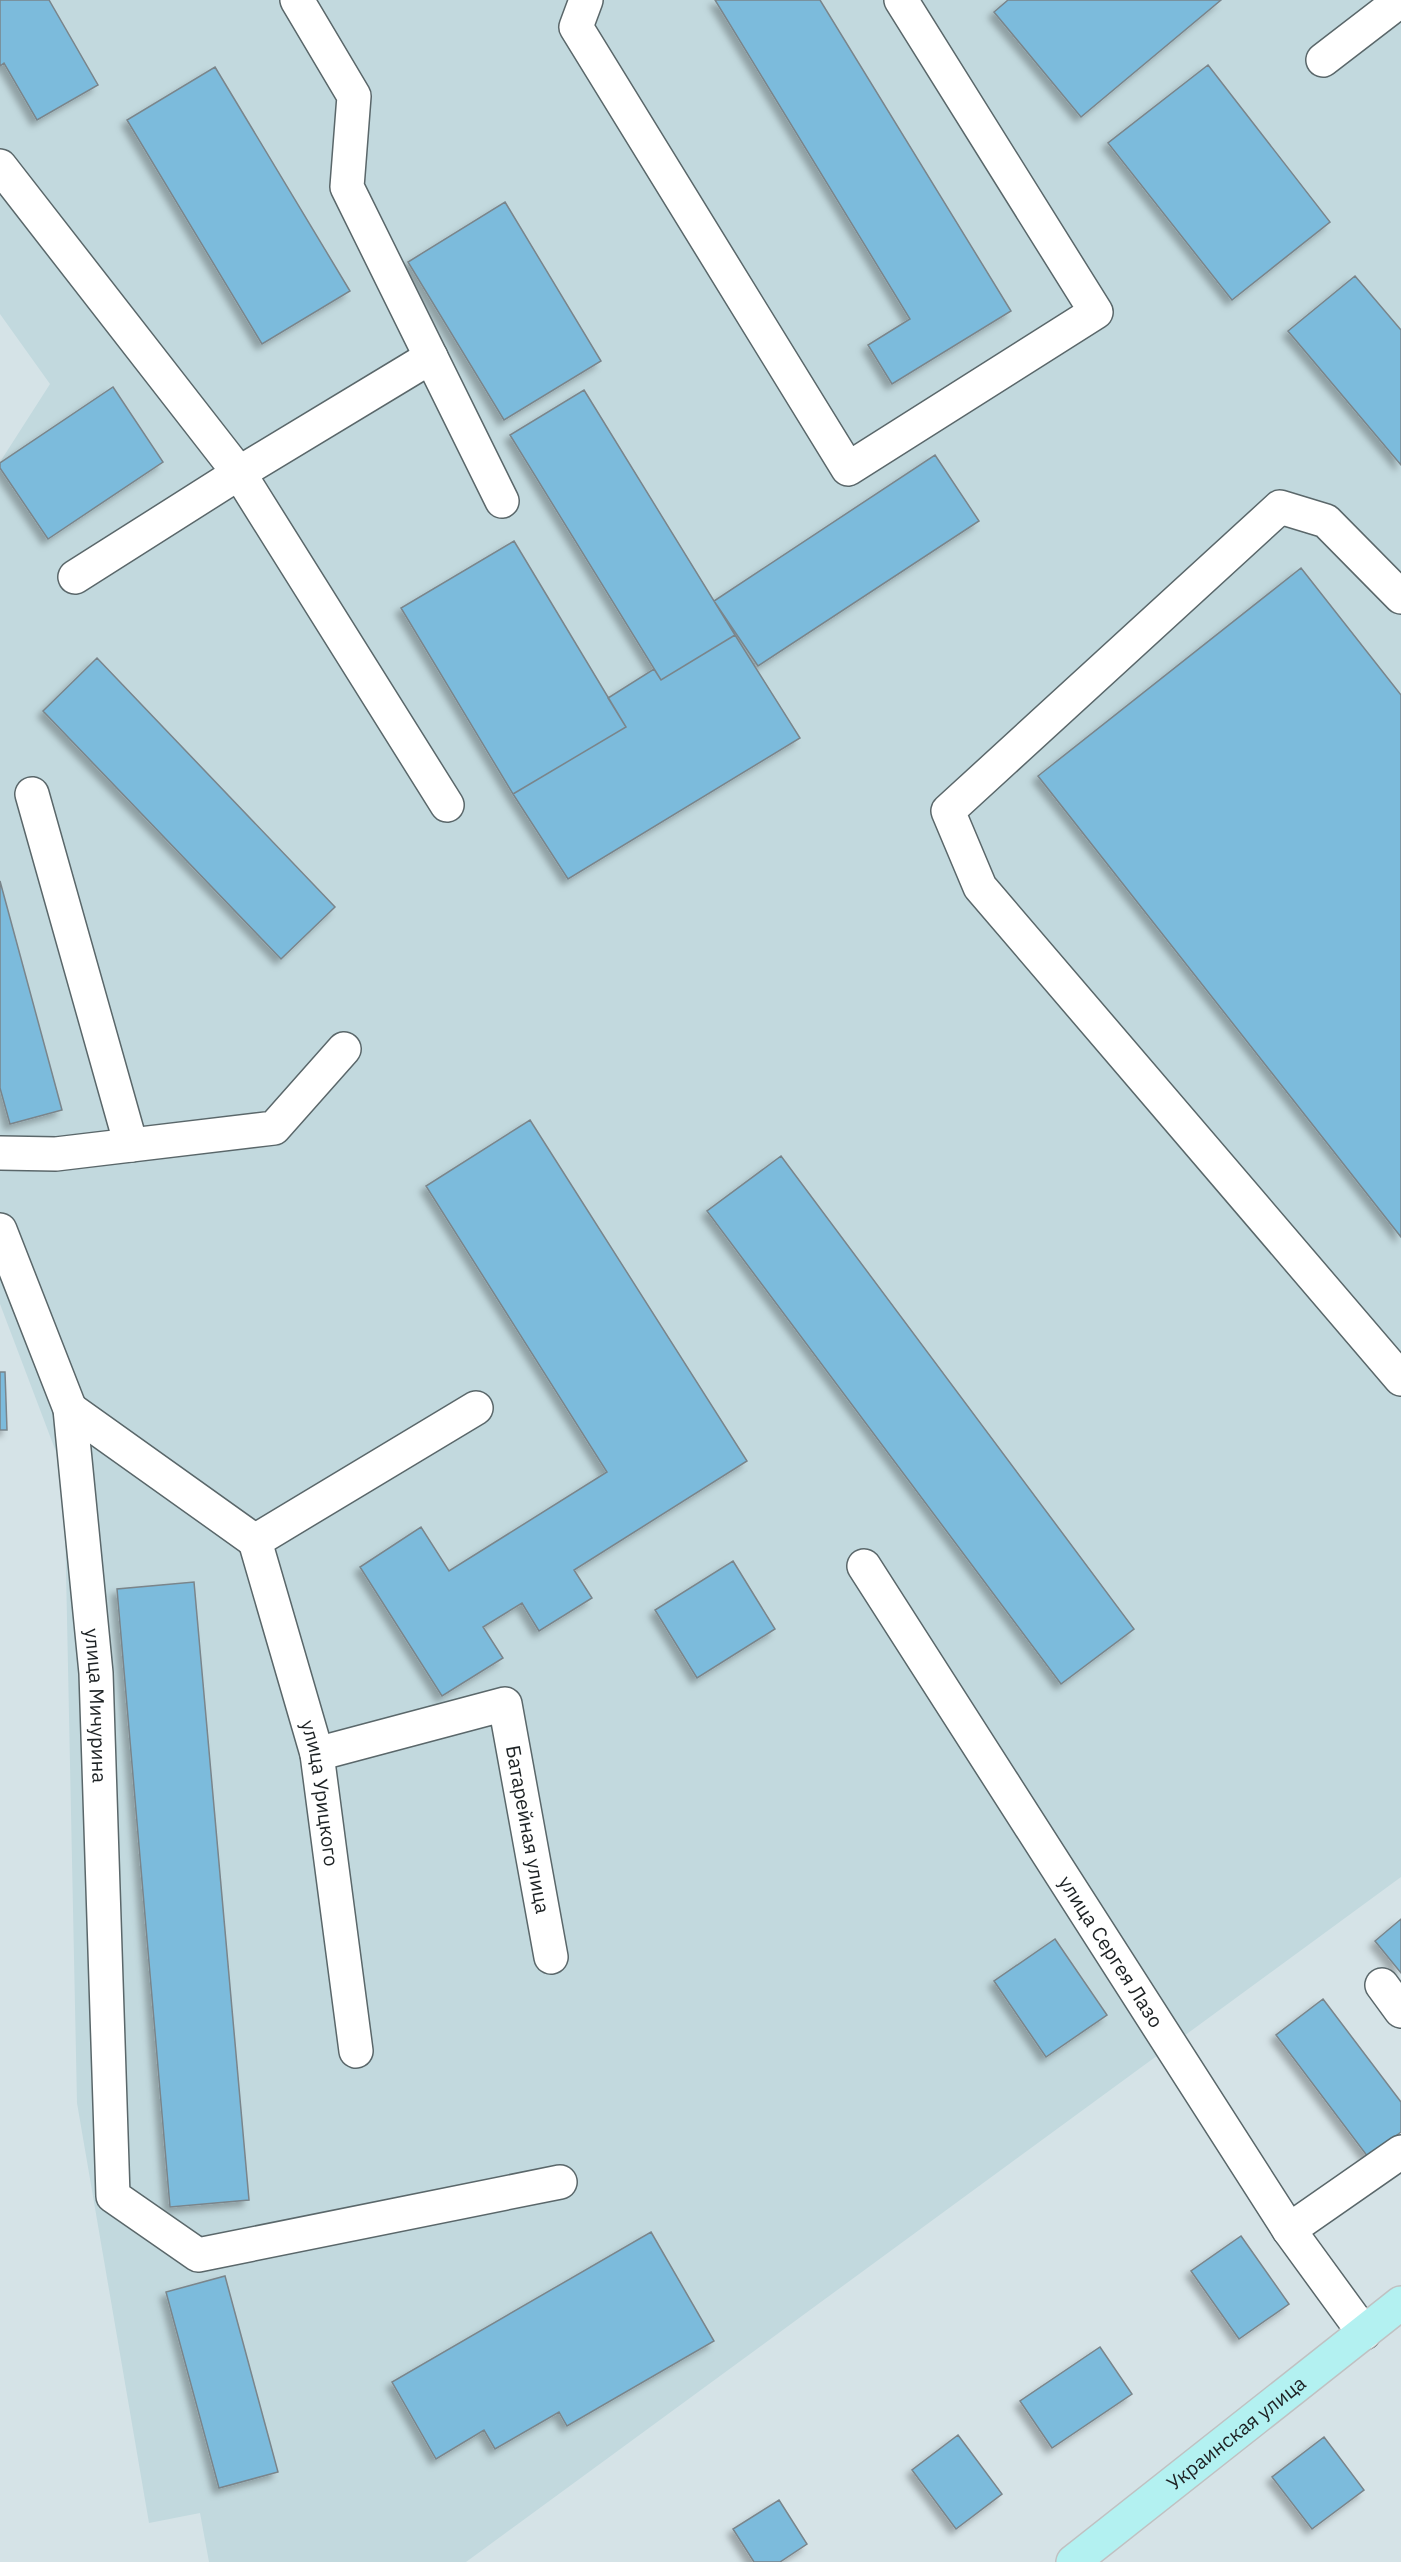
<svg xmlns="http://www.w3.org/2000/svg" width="1401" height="2562" viewBox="0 0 1401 2562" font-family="'IBM Plex Sans',sans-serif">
<defs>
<filter id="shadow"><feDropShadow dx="-5.5" dy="5.5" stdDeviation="3" flood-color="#0004"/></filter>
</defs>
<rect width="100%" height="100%" fill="#d5e3e7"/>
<path fill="#c2d9de" d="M0,0H1401V1877L466,2562H209L200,2513L149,2523L77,2103L64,1473L0,1304V462L50,384L0,314Z"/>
<path fill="#7bbbdc" stroke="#7a858b" stroke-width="1.5" filter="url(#shadow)" d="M0,0H49L98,85L37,120L4,63L0,66Z
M715,0H820L1011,311L892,384L868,345L910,319Z
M1008,0H1221L1081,117L994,12Z
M1208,65L1330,222L1232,300L1108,143Z
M215,67L350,291L262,344L127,120Z
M505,202L601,361L504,420L408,262Z
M1355,276L1401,330V465L1288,331Z
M113,387L163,462L48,539L0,468V463Z
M584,390L735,635L661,680L510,435Z
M935,455L979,521L758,666L714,601Z
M514,541L626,727L513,794L401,608Z
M1301,568L1401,695V1237L1038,776Z
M735,635L800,738L568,879L513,794L626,727L608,698L654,669L661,680Z
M97,658L335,907L281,959L43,711Z
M0,881L62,1110L10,1124L0,1088Z
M530,1120L747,1461L574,1570L592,1598L539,1631L522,1603L483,1627L503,1658L442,1696L360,1567L421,1527L449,1571L607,1472L426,1186Z
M781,1156L1134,1629L1061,1684L707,1211Z
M0,1372H5L7,1430H0Z
M733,1561L775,1629L697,1678L655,1610Z
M194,1582L249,2200L170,2207L117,1589Z
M1401,1919V1973L1375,1941Z
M1055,1939L1107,2015L1046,2057L994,1981Z
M1323,1999L1401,2102V2132L1368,2157L1276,2035Z
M651,2232L714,2341L567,2426L559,2412L495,2449L484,2430L436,2459L392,2382Z
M1241,2236L1289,2304L1239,2339L1191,2271Z
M225,2276L278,2472L219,2488L166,2292Z
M1100,2347L1132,2394L1052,2448L1020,2401Z
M958,2435L1002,2494L956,2529L912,2470Z
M1324,2437L1364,2490L1312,2529L1272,2477Z
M779,2500L807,2544L780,2562H754L733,2529Z"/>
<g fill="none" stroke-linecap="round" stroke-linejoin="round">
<g stroke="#5a676a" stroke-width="36">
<g id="minor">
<path d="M297,0L354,96L347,187L502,501"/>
<path d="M586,0L576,27L848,469L1096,312L901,0"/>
<path d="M1323,60L1401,0"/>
<path d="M0,166L239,473L75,577"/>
<path d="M431,357L239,473L447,805"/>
<path d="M1401,597L1326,521L1280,507L948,811L980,887L1401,1379"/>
<path d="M32,794L131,1145"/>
<path d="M0,1153L56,1154L274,1128L344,1049"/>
<path id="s1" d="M0,1230L70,1409L96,1673L113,2196L198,2255L560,2182"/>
<path d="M70,1409L255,1541"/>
<path id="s2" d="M255,1541L317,1754L356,2051"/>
<path d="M255,1541L476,1408"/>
<path id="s3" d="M864,1566L1289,2230L1364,2333"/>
<path id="s4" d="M317,1754L505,1704L551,1957"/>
<path d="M1382,1985L1401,2011"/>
<path d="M1289,2230L1401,2152"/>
</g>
</g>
<g stroke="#c0c1c2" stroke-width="36">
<g id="major">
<path id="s5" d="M1073,2562L1401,2303"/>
</g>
</g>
<use href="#minor" stroke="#fff" stroke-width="33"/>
<use href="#major" stroke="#b3f1f1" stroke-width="33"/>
</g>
<g text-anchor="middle" stroke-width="4.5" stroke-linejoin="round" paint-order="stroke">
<g font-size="20" fill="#1d2224" stroke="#e2f1f4">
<text dy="7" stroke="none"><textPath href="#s1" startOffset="490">улица Мичурина</textPath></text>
<text dy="7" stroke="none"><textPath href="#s2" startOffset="261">улица Урицкого</textPath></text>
<text dy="7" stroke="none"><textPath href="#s4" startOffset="322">Батарейная улица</textPath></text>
<text dy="7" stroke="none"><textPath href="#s3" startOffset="458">улица Сергея Лазо</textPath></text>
<text dy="7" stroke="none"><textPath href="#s5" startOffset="208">Украинская улица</textPath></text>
</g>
</g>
</svg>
